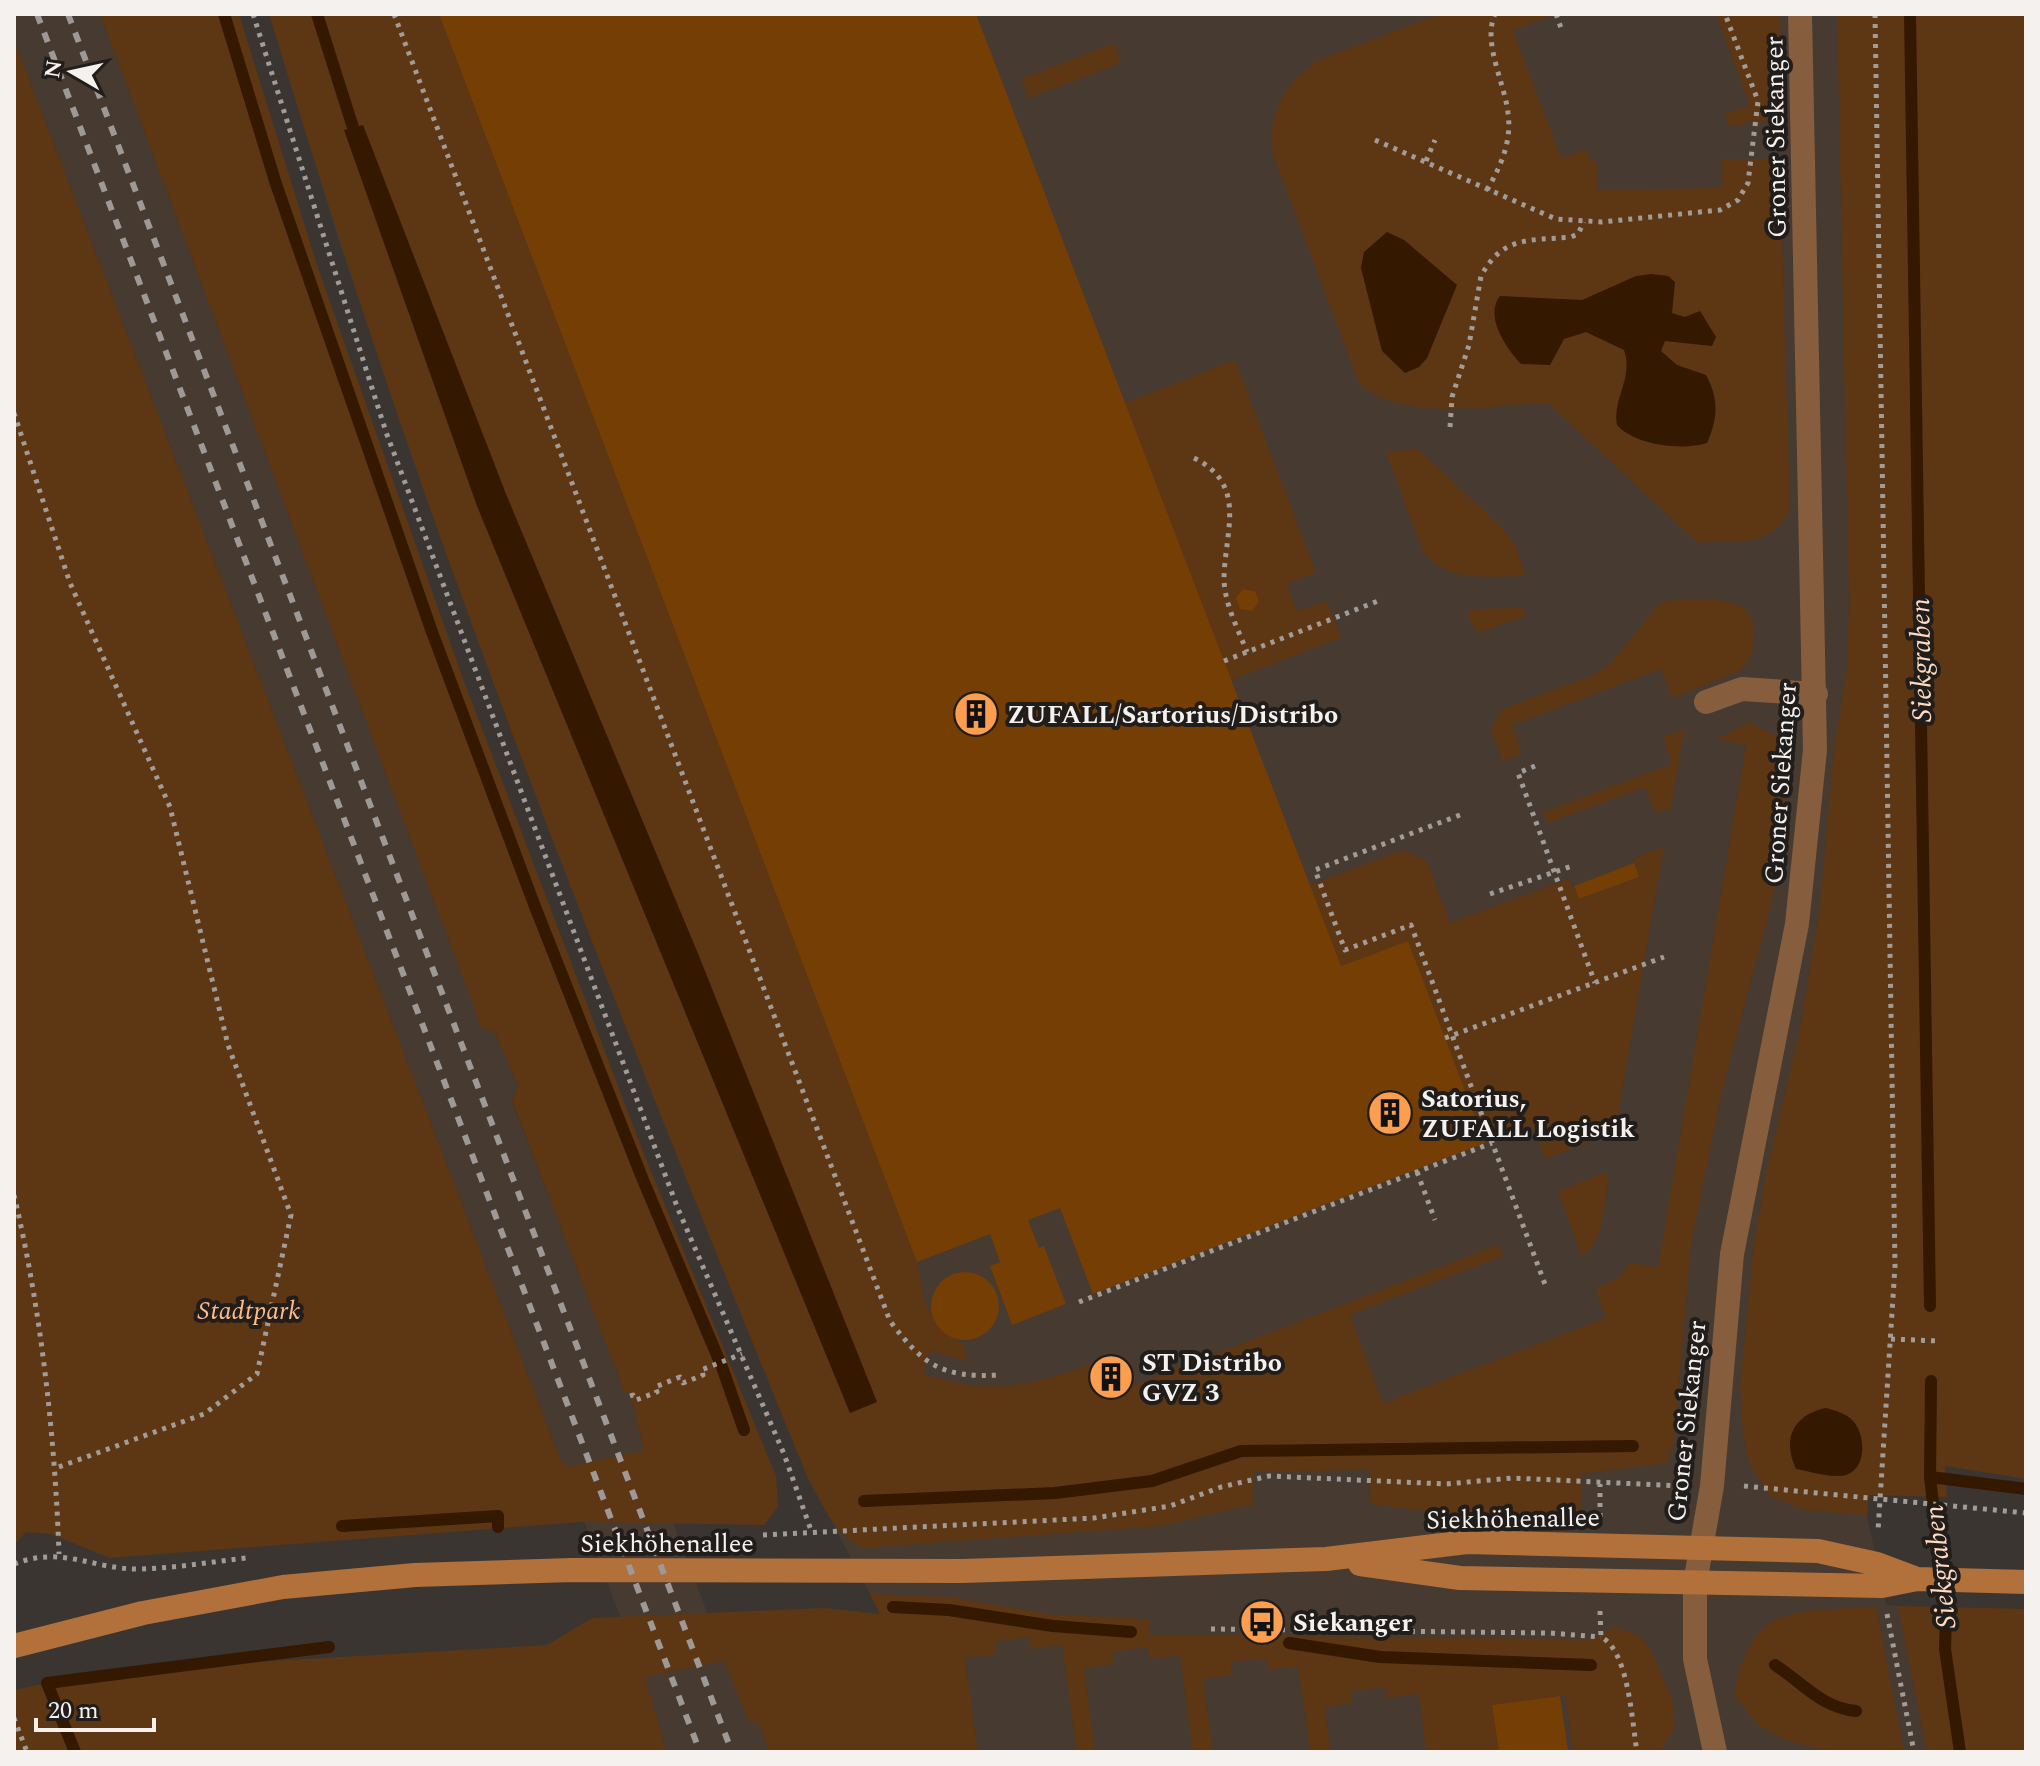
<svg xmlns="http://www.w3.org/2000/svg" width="2040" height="1766" viewBox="0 0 2040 1766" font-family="Spectral,serif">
<rect width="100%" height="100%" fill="#3b3531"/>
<path fill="#463a31" d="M14,14H100L482,1028L494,1031L518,1086L512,1102L624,1390L630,1394L642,1441L748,1720L759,1723L769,1752H667L647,1687L560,1458L14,40Z
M269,14H1864L1878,1371L1867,1515L1886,1605L1909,1606L1944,1752H928L881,1614L807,1476L654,1099L523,760L422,485L338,238Z"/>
<path fill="#5d3614" d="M100,14H239L317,265L461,673L644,1154L776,1476L778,1507L764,1525L581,1522L110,1558L51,1534L26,1532L14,1545V40L560,1458L568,1467L644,1450L630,1394L624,1391L512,1101L518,1086L494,1031L482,1029Z
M269,14H439L917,1262L924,1299L938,1328L966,1347L965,1361L931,1350L922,1373C988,1395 1027,1388 1090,1364L1103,1397L1498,1245L1503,1256L1350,1315L1383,1403L1606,1318L1595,1289L1621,1276L1629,1263L1658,1267L1746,745L1717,739L1749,722L1793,744L1774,893L1722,1091L1691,1244L1674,1441L1667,1463L1582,1474L1580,1520L1528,1524L1369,1504L1370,1470L1254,1472V1504L1162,1526L863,1548C834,1534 822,1504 807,1476C673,1148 539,818 421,483C367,328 317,171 269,14Z
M1440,14H1556L1513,30L1561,158L1586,149L1591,161L1597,162L1598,190L1722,188V159H1776L1780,164L1790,510C1770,550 1736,539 1698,543L1548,403C1493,405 1401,423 1359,383L1273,154C1266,113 1286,80 1321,59Z
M1716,14H1780L1782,113L1773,122L1747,121L1742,125H1728L1725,114L1750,105Z
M1837,14H2026V1479L1945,1466L1947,1497L1869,1495L1867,1515L1804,1510L1770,1496L1750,1465L1743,1436L1740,1385L1754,1245L1766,1173L1799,1033L1820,906L1834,749L1847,668L1849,604Z
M1114,43L1121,63L1029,98L1021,79Z
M1235,360L1316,572L1287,584L1297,611L1327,601L1341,638L1231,680L1125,403Z
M1418,449L1498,524L1515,544L1526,576C1489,576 1447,584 1422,550L1386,452Z
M1662,601C1691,601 1752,589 1754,630C1755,647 1751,659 1740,671L1672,698L1661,669L1512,725L1522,754L1503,761L1491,730L1501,710L1593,675L1609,665Z
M1523,608L1525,616L1478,633L1468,616L1471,609Z
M1684,729L1671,808L1655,813L1645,787L1548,823L1543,812L1672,764L1663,737Z
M1664,847L1615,1132L1545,1159L1532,1125L1485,1143L1408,941L1341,966L1310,885L1403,850L1427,861L1450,923L1568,879L1580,899L1639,877L1633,859Z
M1604,1173L1609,1177C1604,1203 1605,1240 1582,1257L1558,1191Z
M870,1594L950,1597L1055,1615L1149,1619V1635L1591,1639L1611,1630V1625L1639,1636L1650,1648L1672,1699L1675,1727L1660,1752H1574L1565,1695L1493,1705L1499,1752H1426L1419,1694L1387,1698L1385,1687L1351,1691L1352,1703L1325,1707L1330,1752H1310L1298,1666L1268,1670L1266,1658L1231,1662L1232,1675L1203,1679L1213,1752H1193L1180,1655L1150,1659L1147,1647L1113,1652V1664L1084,1668L1095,1752H1077L1062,1645L1031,1649L1029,1637L995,1642L996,1654L965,1658L978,1752H769L759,1724L748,1720L724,1661L645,1677L667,1752H14V1690L102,1671L547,1645L592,1618L824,1608L880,1614Z
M1898,1606L2026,1609V1752H1927Z
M1876,1607L1904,1752C1856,1752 1799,1755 1758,1724C1749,1716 1742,1704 1734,1694C1751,1600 1796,1612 1876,1607Z"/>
<path fill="#341800" d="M363,125L506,494L699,956L877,1402L850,1413L477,506L344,130Z
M1387,232L1404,240L1457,285L1427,358L1419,367L1405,373L1382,351L1361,268L1364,252Z
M1651,274L1668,276L1675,282L1672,313L1685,317L1700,311L1716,337L1712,346L1665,341L1661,351L1677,365L1706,375C1719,399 1718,418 1707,443C1682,451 1634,445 1617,425C1612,398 1634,378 1624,350L1586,332L1564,339L1550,365L1521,364C1506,348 1484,316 1500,296L1582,300L1636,276Z
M1826,1408C1836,1411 1846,1413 1853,1421C1866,1435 1867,1468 1846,1475C1833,1479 1809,1471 1796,1469C1782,1439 1793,1415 1826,1408Z"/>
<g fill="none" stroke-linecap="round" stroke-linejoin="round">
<path stroke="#341800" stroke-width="12" d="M224,14L276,184L432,632L534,904L643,1180L722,1367L744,1430
M317,14L357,140
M1910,14L1930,1306
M1931,1381L1930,1477L1946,1616L1945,1649L1960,1752
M1930,1477L2026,1489
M864,1501L1055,1493L1152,1481L1241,1451L1633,1446
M342,1526L498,1516V1527
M893,1607L949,1610L1053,1626L1131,1632
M1289,1643L1380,1657L1591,1665
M1775,1665C1803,1683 1822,1708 1856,1711
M75,1752L47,1683L329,1647"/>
</g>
<path fill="#753e04" d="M439,14H976L1341,966L1408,941L1485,1143L1093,1294L1060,1208L1028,1220L1039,1248L1044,1246L1066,1304L1012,1325L990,1266L1000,1262L990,1234L917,1262Z
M1243,589L1255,591L1259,602L1252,611L1240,609L1236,598Z
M1634,863L1639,877L1579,899L1574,886Z
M931 1306a34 34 0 1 1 68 0a34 34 0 1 1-68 0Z
M1117,1367L1123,1381L1105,1388L1099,1373Z
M1560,1696L1568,1750L1499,1752L1492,1705Z"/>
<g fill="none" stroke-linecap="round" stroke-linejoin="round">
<path stroke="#a19c98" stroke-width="5" stroke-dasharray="4 6" stroke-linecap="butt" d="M253,14L386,432L678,1209L784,1454L812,1533
M394,14L890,1321C923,1365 942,1378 999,1375
M1556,14L1561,28
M1875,14L1895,1266L1878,1531
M1375,140L1556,219L1602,222L1720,210L1738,200L1748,183L1758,101L1725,14
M1426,161L1435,140
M1487,190C1501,166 1512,141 1508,113C1505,84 1482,42 1495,14
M14,413L70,583L170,807L228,1045L291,1215L257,1374L204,1414L56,1468
M1450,427L1452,397L1469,345L1481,276C1503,235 1530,241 1571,237L1578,234L1584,222
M1194,458C1249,485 1224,533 1224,580C1225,605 1238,629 1247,652
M1224,661L1378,601
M1535,766L1518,773L1595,983
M1460,815L1315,870L1345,950L1411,925L1546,1287
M1490,894L1572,866
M1445,1038L1664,957
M1417,1172L1435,1220
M14,1195C41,1309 55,1437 59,1554
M1079,1302L1492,1143
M1891,1339L1940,1341
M630,1396L633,1395L636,1400L657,1392L655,1387L680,1377L683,1383L703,1375L701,1370L742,1354
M1744,1486L2026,1513
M1600,1517V1484
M763,1535L1094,1518L1170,1506L1221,1487L1269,1476L1446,1484L1512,1478L1682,1486
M14,1564C63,1545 93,1570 141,1569C176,1568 211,1562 246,1558
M1600,1611L1601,1637C1629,1651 1632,1723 1637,1752
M1887,1614L1914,1752
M1211,1629L1550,1633L1601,1637
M14,1718L27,1752"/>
<path stroke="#865d3d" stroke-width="24" d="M1706,702L1742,689L1816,694"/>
<path stroke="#865d3d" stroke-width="24" d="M1715,1752L1695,1659V1583L1712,1486L1732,1254L1797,924L1815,750L1800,14"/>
<path stroke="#b2713b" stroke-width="24" d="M1360,1564L1460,1578L1882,1586L1917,1579L2026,1582
M14,1646L143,1613L283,1587L415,1575L572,1570L962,1571L1326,1559L1467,1542L1818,1551L1877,1564L1917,1579"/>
<path stroke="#9e9996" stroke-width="6" stroke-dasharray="10 10" stroke-linecap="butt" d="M37,14L700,1752
M68,14L732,1752"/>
</g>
<defs>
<g id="building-disc" transform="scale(2.3)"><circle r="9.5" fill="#fb9e50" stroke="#201d1b"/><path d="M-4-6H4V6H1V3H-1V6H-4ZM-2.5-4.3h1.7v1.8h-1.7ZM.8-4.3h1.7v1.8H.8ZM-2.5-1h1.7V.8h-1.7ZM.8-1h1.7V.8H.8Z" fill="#111"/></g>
<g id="bus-disc" transform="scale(2.3)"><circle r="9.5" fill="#fb9e50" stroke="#201d1b"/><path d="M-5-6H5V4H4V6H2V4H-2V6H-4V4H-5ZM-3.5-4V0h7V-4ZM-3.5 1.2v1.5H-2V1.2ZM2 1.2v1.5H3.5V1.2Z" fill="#111"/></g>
</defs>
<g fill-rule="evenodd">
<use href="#building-disc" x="976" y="714"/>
<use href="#building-disc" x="1390" y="1113"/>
<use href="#building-disc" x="1111" y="1377"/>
<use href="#bus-disc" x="1262" y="1622"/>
</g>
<g text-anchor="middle" stroke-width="8" stroke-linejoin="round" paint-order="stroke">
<g font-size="26" fill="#f5f1ee" stroke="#201d1b">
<text transform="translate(1775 137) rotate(-91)" y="9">Groner Siekanger</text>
<text transform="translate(1780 783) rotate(-86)" y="9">Groner Siekanger</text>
<text transform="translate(1686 1421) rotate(-84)" y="9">Groner Siekanger</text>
<text transform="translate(1513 1518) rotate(-1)" y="9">Siekhöhenallee</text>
<text x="667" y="1552">Siekhöhenallee</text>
</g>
<g font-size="26" font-weight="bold" fill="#f5f1ee" stroke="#201d1b" text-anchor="start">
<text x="1007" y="723">ZUFALL/Sartorius/Distribo</text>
<text x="1421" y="1107">Satorius,<tspan x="1421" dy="30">ZUFALL Logistik</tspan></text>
<text x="1142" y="1371">ST Distribo<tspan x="1142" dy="30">GVZ 3</tspan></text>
<text x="1293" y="1631">Siekanger</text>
</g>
<g font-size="26" font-style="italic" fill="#ffbb87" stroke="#201d1b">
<text x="249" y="1319">Stadtpark</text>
</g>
<g font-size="28" font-style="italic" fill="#fedbc2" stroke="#201d1b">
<text transform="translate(1920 660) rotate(-91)" y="10">Siekgraben</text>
<text transform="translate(1939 1567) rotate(-96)" y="10">Siekgraben</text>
</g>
</g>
<rect width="2040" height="1766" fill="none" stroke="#f5f1ee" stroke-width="32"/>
<g transform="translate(72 72) rotate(279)" stroke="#201d1b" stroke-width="6" paint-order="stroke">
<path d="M0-6L14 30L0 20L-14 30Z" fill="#f5f1ee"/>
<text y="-12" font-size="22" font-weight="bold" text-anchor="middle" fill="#f5f1ee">N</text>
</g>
<path d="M36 1718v12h118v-12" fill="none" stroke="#f5f1ee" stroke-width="4"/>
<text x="48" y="1718" font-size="24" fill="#f5f1ee" stroke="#201d1b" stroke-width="6" paint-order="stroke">20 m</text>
</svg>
